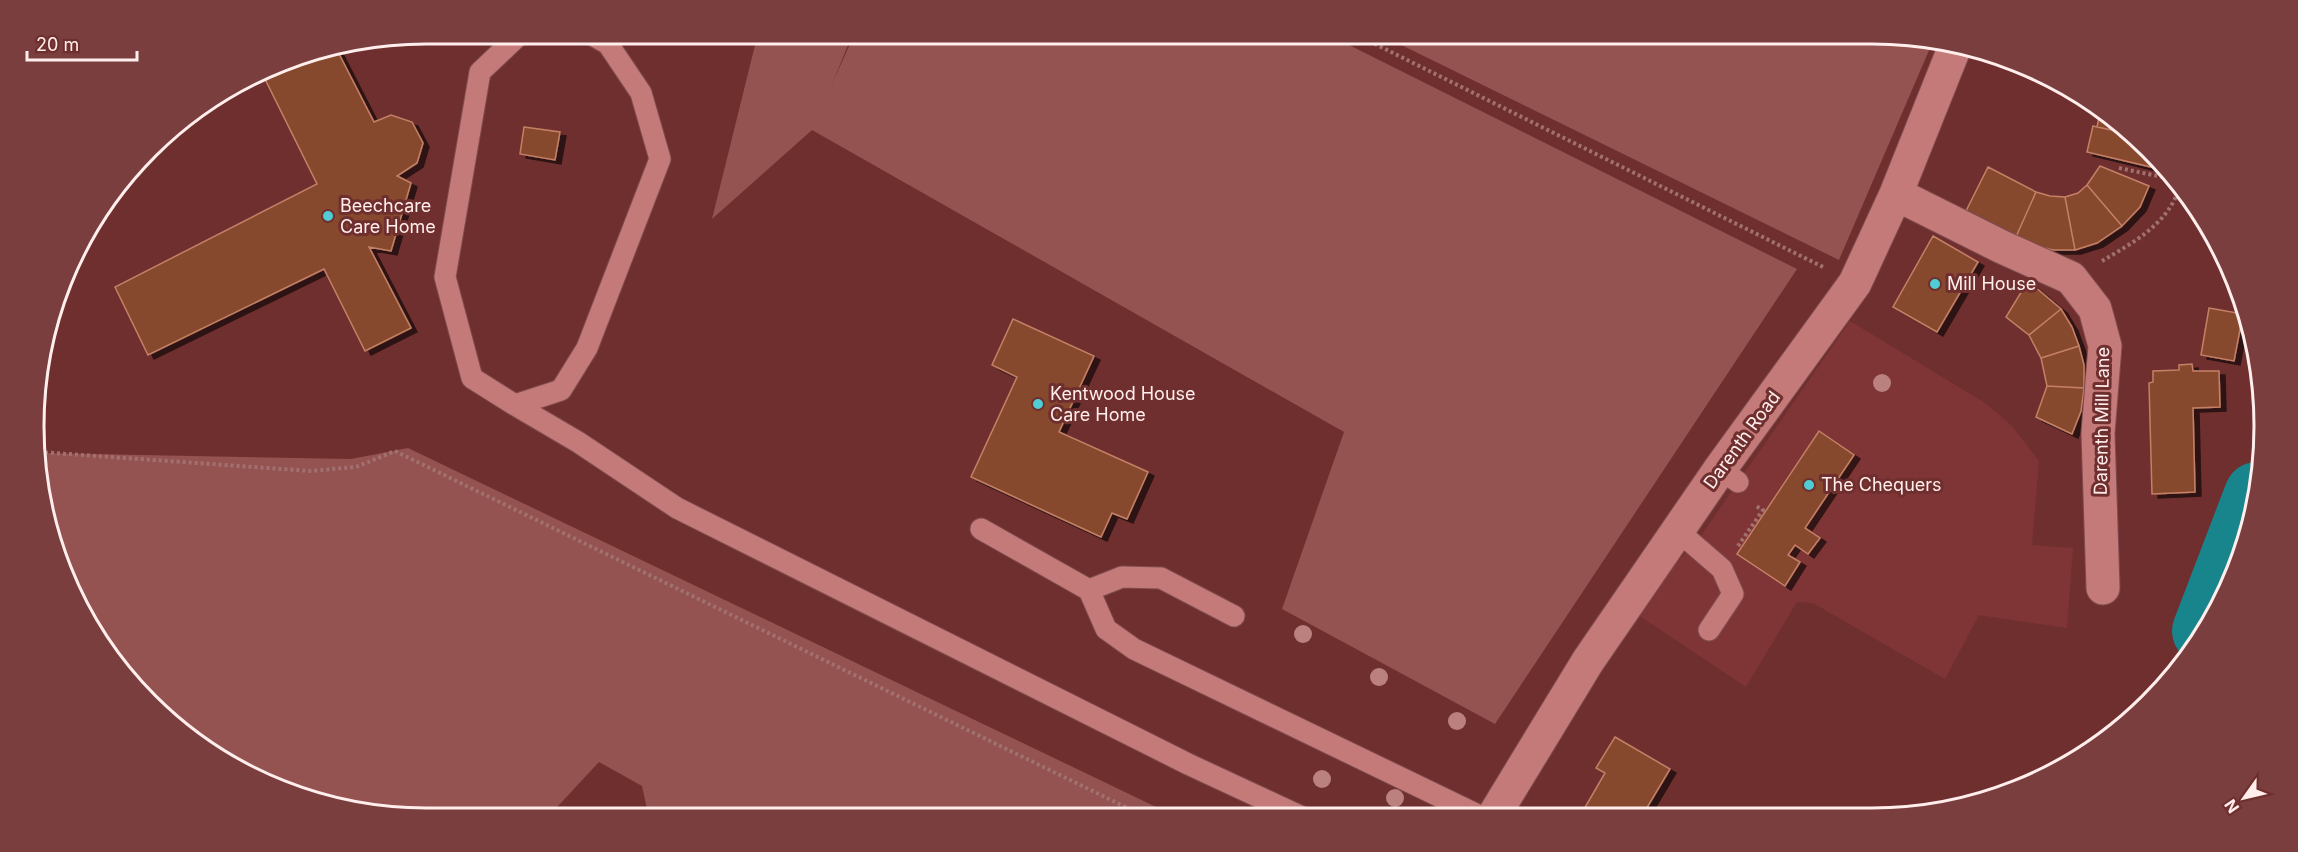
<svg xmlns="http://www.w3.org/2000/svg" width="2298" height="852" viewBox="0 0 2298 852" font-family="Inter,sans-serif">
<defs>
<filter id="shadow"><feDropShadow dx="6" dy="4" stdDeviation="0" flood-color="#0009"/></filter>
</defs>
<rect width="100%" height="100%" fill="#702f2f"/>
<path fill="#7f3536" d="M1850,321L1985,403L2011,425L2039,461L2032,545L2073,548L2067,628L1979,615L1945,679L1813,603L1797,602L1746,687L1631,610L1698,540Z"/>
<path fill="#945250" d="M758,33H853L832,84L855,33H1325L1797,269L1495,724L1282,609L1344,432L812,130L712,219Z
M1377,33H1872L1933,41L1839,260Z
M408,448L1177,817L649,818L642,786L599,762L546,819H426L324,806L187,738L99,644L41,503L39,453L351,459Z"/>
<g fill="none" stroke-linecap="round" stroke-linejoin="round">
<path stroke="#18848c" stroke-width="66" d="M2205,631L2257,495"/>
</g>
<path fill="#87482f" stroke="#c48066" stroke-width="1.5" filter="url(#shadow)" d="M336,48L374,122L391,115L412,122L423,143L417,163L397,176L411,183L391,251L369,247L411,328L365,351L324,269L148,355L115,287L317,184L263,75L299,54Z
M2101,108L2112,114L2134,135L2097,127Z
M2093,126L2134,135L2157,158L2155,168L2087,152Z
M524,127L560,132L555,160L520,154Z
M2100,166L2149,186L2140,207L2122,226L2087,185Z
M1988,167L2036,192L2015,239L1965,213Z
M2087,185L2122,226L2097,243L2075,250L2065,197L2078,193Z
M2036,192L2050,196L2065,197L2075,250H2053L2032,245L2015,239Z
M1933,236L1978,262L1937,332L1893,307Z
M2028,281L2061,309L2029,335L2006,317Z
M2209,308L2243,314L2234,361L2201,355Z
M2061,309L2072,327L2079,346L2041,358L2029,335Z
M1013,319L1094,356L1059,432L1148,472L1127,519L1112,513L1101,537L971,477L1017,377L992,365Z
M2079,346L2084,365V388L2047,386L2041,358Z
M2192,364L2193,371H2219L2220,407L2193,408L2195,492L2152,494L2149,383L2153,382V371L2179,370V365Z
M2047,386L2084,388L2081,411L2072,434L2036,417Z
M1819,431L1854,455L1805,528L1820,538L1808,554L1795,545L1788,555L1800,562L1785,586L1737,554Z
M1615,737L1670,769L1642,816H1580L1605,773L1596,768Z"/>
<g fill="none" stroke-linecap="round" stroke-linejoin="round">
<g stroke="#7f4c4e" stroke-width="23">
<path id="lane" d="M528,33L518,36L480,72L445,277L472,378L515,405L561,390L587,348L660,159L641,93L608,44L589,33
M515,405L578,442L677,508L1188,764L1302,817
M1720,469L1738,482
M981,529L1089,590L1106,629L1134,649L1482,817
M1678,531L1722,569L1733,594L1709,630
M1089,590L1122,577L1161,578L1234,616"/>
</g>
<g stroke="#7f4c4e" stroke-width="35">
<path id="street" d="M1896,194L2002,247L2071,278L2095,309L2105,346L2098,433L2103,588
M1493,817L1588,661L1720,469L1855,283L1896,194L1956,44"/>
</g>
<path stroke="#a17170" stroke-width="4" stroke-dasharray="3 3" stroke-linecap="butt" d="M1353,33L1825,268
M2119,168L2177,180
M2102,261C2134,242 2170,223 2180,185
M39,452L311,471L356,467L395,451L1146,817
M1738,546L1763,510L1756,506"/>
<use href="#lane" stroke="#c47a78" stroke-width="21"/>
<use href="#street" stroke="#c47a78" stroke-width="33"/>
</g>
<g fill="#ba817f">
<circle cx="1882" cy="383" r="9"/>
<circle cx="1303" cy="634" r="9"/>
<circle cx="1379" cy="677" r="9"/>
<circle cx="1457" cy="721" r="9"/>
<circle cx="1322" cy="779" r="9"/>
<circle cx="1395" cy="798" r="9"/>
</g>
<g fill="#51ccd5" stroke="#702f2f" stroke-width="2">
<circle cx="328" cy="216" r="6"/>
<circle cx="1935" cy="284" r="6"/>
<circle cx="1038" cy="404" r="6"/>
<circle cx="1809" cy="485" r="6"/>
</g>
<g text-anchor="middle" stroke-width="6" stroke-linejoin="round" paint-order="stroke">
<g font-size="18" fill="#ffeeec" stroke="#702f2f" text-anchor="start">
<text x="340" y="212">Beechcare<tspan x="340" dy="21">Care Home</tspan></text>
<text x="1947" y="290">Mill House</text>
<text x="1050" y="400">Kentwood House<tspan x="1050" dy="21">Care Home</tspan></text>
<text x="1821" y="491">The Chequers</text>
</g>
<g font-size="18" fill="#ffeeec" stroke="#702f2f">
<text transform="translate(2102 421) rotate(-89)" y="6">Darenth Mill Lane</text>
<text transform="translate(1742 440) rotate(-54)" y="6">Darenth Road</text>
</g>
</g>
<path d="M0 0H2298V852H0ZM426 44H1872A382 382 0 0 1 2254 426V426A382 382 0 0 1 1872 808H426A382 382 0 0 1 44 426V426A382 382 0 0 1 426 44Z" fill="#7b3e3e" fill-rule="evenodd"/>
<path fill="none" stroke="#ffeeec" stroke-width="3" d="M426 44H1872A382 382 0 0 1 2254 426V426A382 382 0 0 1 1872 808H426A382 382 0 0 1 44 426V426A382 382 0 0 1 426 44Z"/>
<g transform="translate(2244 798) rotate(236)" stroke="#702f2f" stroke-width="4.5" paint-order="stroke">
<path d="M0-4.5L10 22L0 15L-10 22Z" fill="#ffeeec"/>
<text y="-9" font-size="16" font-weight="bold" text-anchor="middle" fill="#ffeeec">N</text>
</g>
<path d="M27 51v9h110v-9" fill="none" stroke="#ffeeec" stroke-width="3"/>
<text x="36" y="51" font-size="18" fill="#ffeeec" stroke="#702f2f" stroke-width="4.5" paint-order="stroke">20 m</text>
</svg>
